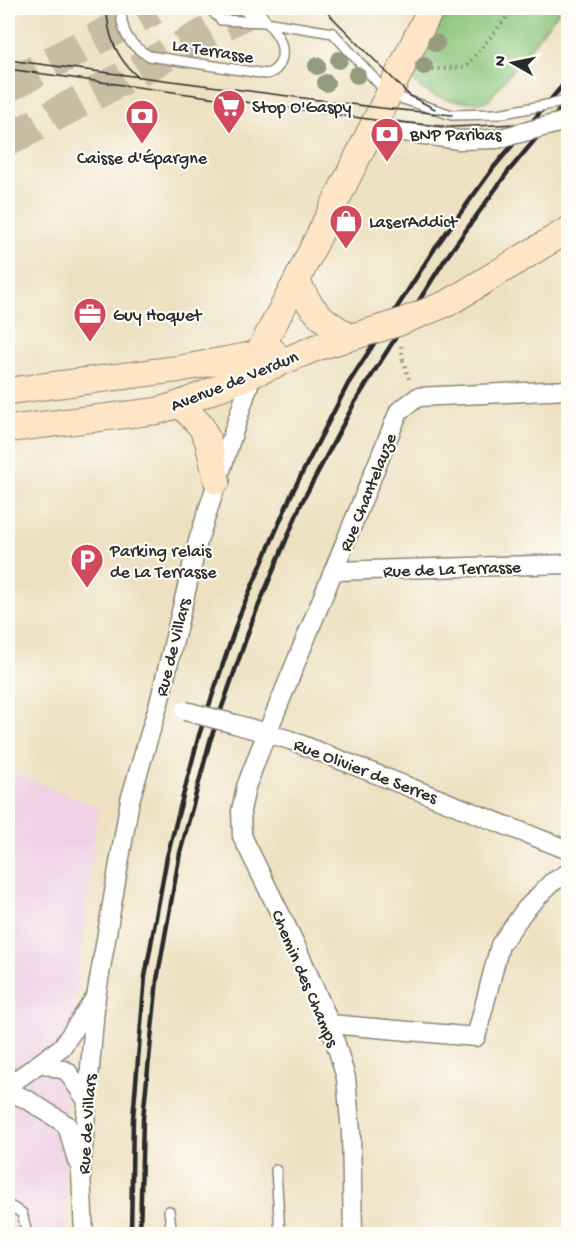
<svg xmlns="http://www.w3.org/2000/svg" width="576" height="1242" viewBox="0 0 576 1242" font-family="'Gochi Hand',sans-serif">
<rect width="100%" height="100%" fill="#fdfcf7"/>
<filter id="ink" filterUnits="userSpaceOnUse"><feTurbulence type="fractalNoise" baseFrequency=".0167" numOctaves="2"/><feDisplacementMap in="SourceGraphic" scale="12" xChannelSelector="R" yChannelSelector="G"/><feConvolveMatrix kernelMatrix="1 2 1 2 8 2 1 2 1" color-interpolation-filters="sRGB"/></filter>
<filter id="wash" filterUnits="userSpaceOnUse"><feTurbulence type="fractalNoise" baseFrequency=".008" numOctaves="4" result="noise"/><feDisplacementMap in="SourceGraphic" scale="24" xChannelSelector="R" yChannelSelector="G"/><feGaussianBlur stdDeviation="1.35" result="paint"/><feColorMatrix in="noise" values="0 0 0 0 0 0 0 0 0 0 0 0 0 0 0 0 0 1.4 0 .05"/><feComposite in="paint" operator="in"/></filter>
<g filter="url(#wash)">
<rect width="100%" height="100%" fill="#eee1c1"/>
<path fill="#efd0e5" d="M8,770L98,808L67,1071L65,1166L67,1234H8Z"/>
<path fill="#8bc57a" stroke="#5b7852" stroke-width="1.5" d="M450,8H557L559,11L487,102C461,102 433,102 414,82C422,56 434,30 450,8Z"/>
</g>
<g filter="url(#ink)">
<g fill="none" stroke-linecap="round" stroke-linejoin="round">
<path stroke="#c7bda3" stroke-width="33" stroke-dasharray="33 16" stroke-linecap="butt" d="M8,86L154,8
M8,140L254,8"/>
<g stroke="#8c8676" stroke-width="12">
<path id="lane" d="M121,8C121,31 128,45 149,56L266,74C284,70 286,49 277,35C271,25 263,19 257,8
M209,8L221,20L265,22L333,33L388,94L452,115L498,114
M239,8L263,21
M276,1170L280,1234
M8,1205L22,1213L27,1234
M169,1211L172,1234"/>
</g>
<g stroke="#8c8676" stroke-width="21">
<path id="street" d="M370,131H397L459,140L497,139
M335,571L568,564
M235,724L290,740L568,850
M330,1024L476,1037L500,945L525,910L551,883L568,873
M41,1063L67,1071L87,1101
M8,1086L62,1047L95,998
M8,1091L28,1100L67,1125L77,1161
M84,1234L81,1173L96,997L130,800L159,703L198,541L253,372
M353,1234L351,1132L346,1078L330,1024L296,946L242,836L241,811L246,787L260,750L399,411L418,397L568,390"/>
</g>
<g stroke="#8c8676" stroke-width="28">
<path id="secondary" d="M297,280C310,311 322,320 350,337
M448,303L568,230
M253,372L259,352L297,280L431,8
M8,391L178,369L273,351
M180,404L201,426L208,441L217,481
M8,429L157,411L180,404L318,347L355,336"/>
</g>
<path stroke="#8c8676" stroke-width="4" stroke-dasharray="1.5 4.5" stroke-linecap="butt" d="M426,70L466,67L506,18L502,8
M403,360L409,379"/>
<use href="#lane" stroke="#fff" stroke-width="9"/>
<use href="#street" stroke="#fff" stroke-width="18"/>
<use href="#secondary" stroke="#fde5c5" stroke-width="26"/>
<path stroke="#2b2b2b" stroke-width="1.5" d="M107,8C107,35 117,59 138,77
M323,8L410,96L435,109
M8,60L381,108L452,115
M8,69L375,120L452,127L536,123L568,114"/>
<path stroke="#2b2b2b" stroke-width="4.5" d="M131,1234L133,1118L145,977L167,857L199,735L240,614L293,491L348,384L435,248L494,167L568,79
M140,1234L143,1118L157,980L180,853L210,741L253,619L302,502L355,402L444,261L507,173L568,100"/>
<g stroke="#8c8676" stroke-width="12" stroke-linecap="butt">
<path id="lane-bridge" d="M498,114L568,101"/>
</g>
<g stroke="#8c8676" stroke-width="21" stroke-linecap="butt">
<path id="street-bridge" d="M497,139L566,121
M185,711L235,724"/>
</g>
<g stroke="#8c8676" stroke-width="28" stroke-linecap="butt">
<path id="secondary-bridge" d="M355,336L398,323L448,303"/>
</g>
<path stroke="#8c8676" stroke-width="4" stroke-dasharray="1.5 4.5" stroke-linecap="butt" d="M401,346L403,360"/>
<use href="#lane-bridge" stroke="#fff" stroke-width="9"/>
<use href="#street-bridge" stroke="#fff" stroke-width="18"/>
<use href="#secondary-bridge" stroke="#fde5c5" stroke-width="26"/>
</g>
<g fill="#959b7e">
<circle cx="436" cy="43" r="9"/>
<circle cx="339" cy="60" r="9"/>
<circle cx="317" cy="66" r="9"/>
<circle cx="424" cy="66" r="9"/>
<circle cx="357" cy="75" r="9"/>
<circle cx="326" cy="83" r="9"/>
</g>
</g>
<defs>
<g id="supermarket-pin" transform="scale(1.725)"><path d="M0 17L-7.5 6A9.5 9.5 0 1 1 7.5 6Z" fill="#d1495b" stroke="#fdfcf7"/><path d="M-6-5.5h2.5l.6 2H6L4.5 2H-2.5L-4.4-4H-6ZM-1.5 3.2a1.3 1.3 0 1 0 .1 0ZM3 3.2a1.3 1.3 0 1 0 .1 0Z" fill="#fff"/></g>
<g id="bank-pin" transform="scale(1.725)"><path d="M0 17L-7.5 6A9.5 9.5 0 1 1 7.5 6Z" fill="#d1495b" stroke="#fdfcf7"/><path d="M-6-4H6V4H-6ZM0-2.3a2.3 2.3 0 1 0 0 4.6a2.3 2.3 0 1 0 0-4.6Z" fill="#fff"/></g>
<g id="shop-pin" transform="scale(1.725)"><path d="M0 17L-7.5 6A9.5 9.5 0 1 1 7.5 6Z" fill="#d1495b" stroke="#fdfcf7"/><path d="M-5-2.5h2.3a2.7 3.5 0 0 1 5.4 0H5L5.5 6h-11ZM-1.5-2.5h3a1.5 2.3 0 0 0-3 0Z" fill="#fff"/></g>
<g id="office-pin" transform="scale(1.725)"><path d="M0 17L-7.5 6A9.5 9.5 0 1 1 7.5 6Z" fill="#d1495b" stroke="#fdfcf7"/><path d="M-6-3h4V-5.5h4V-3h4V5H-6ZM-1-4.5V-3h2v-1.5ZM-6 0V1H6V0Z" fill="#fff"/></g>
<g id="parking-pin" transform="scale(1.725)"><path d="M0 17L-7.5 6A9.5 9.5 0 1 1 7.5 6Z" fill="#d1495b" stroke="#fdfcf7"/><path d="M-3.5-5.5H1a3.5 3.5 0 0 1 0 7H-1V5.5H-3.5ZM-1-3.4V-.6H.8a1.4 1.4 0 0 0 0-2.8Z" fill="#fff"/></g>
</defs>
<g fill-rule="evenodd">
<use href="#supermarket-pin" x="229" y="106"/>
<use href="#bank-pin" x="142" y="116"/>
<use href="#bank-pin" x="387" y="134"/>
<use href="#shop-pin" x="346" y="221"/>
<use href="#office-pin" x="90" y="314"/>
<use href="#parking-pin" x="87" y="560"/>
</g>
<g text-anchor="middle" stroke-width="4.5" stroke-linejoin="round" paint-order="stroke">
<g font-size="18" fill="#2b2b2b" stroke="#fdfcf7">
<text transform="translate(213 50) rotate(9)" y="6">La Terrasse</text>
<text transform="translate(234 380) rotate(-22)" y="6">Avenue de Verdun</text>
<text transform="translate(367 492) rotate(-68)" y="6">Rue Chantelauze</text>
<text transform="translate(452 568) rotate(-2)" y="6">Rue de La Terrasse</text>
<text transform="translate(172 647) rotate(-76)" y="6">Rue de Villars</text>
<text transform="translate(366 770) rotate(21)" y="6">Rue Olivier de Serres</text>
<text transform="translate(306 978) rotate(67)" y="6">Chemin des Champs</text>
<text transform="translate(86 1124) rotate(-86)" y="6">Rue de Villars</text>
</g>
<g font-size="18" fill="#2b2b2b" stroke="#fdfcf7" text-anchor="start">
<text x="252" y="112">Stop O'Gaspy</text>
<text x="410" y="140">BNP Paribas</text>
<text x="142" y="163" text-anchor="middle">Caisse d'Épargne</text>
<text x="369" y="227">LaserAddict</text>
<text x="113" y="320">Guy Hoquet</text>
<text x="110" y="556">Parking relais<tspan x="110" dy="21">de La Terrasse</tspan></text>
</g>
</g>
<rect width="576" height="1242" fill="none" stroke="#fdfcf7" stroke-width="30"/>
<g transform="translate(513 63) rotate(279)" stroke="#fdfcf7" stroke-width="4.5" paint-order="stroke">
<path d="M0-4.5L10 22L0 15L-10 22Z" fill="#2b2b2b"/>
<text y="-9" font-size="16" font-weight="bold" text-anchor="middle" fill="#2b2b2b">N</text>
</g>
</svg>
